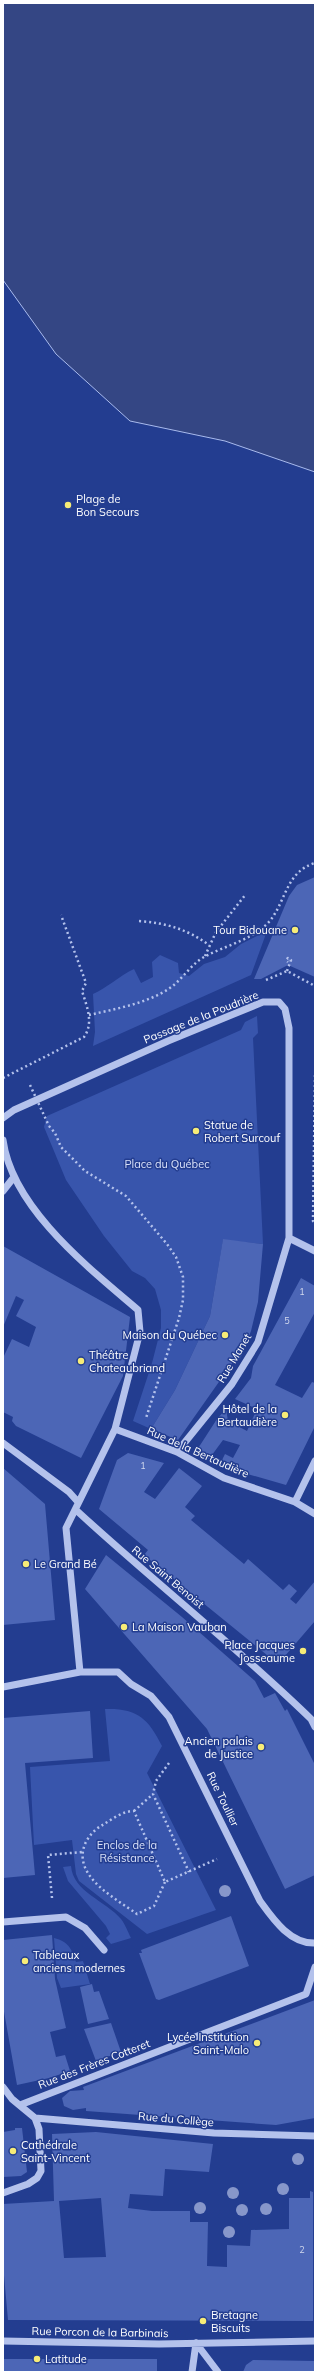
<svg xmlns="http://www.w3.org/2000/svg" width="318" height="2375" viewBox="0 0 318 2375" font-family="Mulish,sans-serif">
<rect width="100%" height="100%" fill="#233d90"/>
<path fill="#3855ac" d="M267,931L251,975L93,1046L95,1032L93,994C107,988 119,976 134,969L141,983L153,977L152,962L160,955L178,963L179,973L189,976L204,964L225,957L241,944Z
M257,1016L258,1033L253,1038L263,1244L223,1240L210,1316L175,1390L151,1429L133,1421L152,1363L161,1328V1310L155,1289L145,1278L132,1271L104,1236L66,1180L44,1127L47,1116L241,1030L245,1022Z
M105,1709C137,1708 148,1718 162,1746L147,1773L216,1910L147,1934L79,1881L76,1874L72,1840L34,1845L30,1767L110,1761Z
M71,1866C73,1892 106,1901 121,1919C125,1924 128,1932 131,1938L111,1944L106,1938L110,1934L106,1926L68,1881L63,1867Z
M54,1938C69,1942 71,1948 76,1962L83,1961L90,1984L61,1988L57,1978Z"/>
<path fill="#344684" stroke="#a8baed" d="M3,3H315V472L225,441L130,421L56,354L3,280Z"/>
<path fill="#4c66b6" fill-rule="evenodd" d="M315,877V977L288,965L261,979H254L289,896L297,885Z
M223,1239L263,1244L258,1302L251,1331L240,1359L233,1362L178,1440L151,1429L175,1390L210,1316Z
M3,1246L130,1317L123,1376L81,1458L16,1426L12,1421L13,1417L3,1412V1358L12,1339L29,1347L36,1327L16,1316L24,1300L16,1296L3,1327Z
M301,1278L315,1286V1312L275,1385L302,1398L312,1382L315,1383V1426L286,1485L230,1469L220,1464L225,1454L233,1458L240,1445L223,1440L209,1459L195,1453L217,1419L226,1409L228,1421L247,1431L257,1409L235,1399L251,1378L253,1366Z
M128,1453L164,1463L144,1492L155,1499L179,1468L202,1486L185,1507L195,1516L191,1520L244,1564L248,1559L283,1590L289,1584L297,1591L290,1599L296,1604L315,1581V1621L278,1664L144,1555L148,1550L99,1509L117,1460Z
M3,1468L45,1504L55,1620L3,1625Z
M106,1555L182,1617L255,1681L264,1698L275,1693L285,1711L287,1709L315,1765V1875L285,1889L207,1729L85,1589Z
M90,1711L93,1758L25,1763L35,1875L3,1878V1718Z
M231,1916L249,1966L159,2000L156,1999L139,1953H142L141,1950Z
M52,1935L55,1979L66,2028L50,2032L56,2057L65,2055L70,2071L49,2078L17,2085L3,2006V1940Z
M92,1984L94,1992L99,1991L109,2019L88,2024L80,1987Z
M315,2000V2118L276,2125L86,2111V2108L73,2110L64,2106L62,2098L70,2091L84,2090L83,2087Z
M111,2023L121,2052L96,2061L84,2029Z
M15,2128H22L27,2172L21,2176L3,2177V2132L15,2130Z
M96,2132L213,2144L209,2172L165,2169L163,2196L130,2194L128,2208L152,2211H190V2222H208L207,2266L227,2267V2245L250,2246L251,2230L289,2229V2198H310V2191L313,2192V2321L8,2320L3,2264V2204L54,2201L52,2134ZM101,2198L106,2257L64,2258L59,2201Z
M3,2359H157V2372H3Z
M253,2360L315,2361V2372H243L246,2365Z"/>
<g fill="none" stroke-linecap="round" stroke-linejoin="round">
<path stroke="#b4c2ec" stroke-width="2.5" stroke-dasharray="2 3" stroke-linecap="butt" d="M139,921C166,923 187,929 209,945
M205,956L216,932L246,894
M287,971L291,960L288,958L286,960L288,962
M266,980L287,971L315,986
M89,1015C115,1009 144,1004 167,990C182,981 191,963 206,956C225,946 250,940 266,925C286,906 284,872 315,863
M315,1075L313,1221L315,1223
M3,1078L84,1037C94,1023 87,1007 82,991L86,983L61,915
M49,1126L55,1133L61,1147L85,1171L126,1196L167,1244L176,1257L183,1277V1300L179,1318L146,1418
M169,1763L156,1781L153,1794L189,1872
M134,1811L153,1794
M165,1882L154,1906L137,1914C115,1898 72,1876 85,1844C88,1837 95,1829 101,1826C111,1820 122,1811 134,1811L165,1882L217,1859
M52,1898L48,1855L82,1852"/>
<path stroke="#b4c2ec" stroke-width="7" d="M3,1118L14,1110L168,1041L263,1002H279L285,1009L289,1028V1238L258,1342L232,1384L177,1452
M3,1140C12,1208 89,1268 138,1310L140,1332L115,1429L66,1528L80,1672
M3,1191L14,1177
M289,1238L315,1251
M115,1429L177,1452L224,1478L295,1502L315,1514
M3,1443L69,1492L78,1502
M295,1502L315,1461
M76,1510C153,1581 236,1646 311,1719L315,1727
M3,1687L80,1672H118L131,1684L151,1696L169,1717L260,1901C273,1919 290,1944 315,1943
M3,1922L66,1917L85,1928L104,1950
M3,2087L12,2099L35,2118L39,2129L41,2171L37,2178L28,2184L3,2193
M20,2105L306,1994L315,1967
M35,2118L214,2133L315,2136
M3,2341L159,2344L315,2341
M196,2343L218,2372
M192,2372L196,2343"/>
<path stroke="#b4c2ec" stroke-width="2.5" stroke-dasharray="2 3" stroke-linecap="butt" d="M30,1085L49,1126"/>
</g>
<g fill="#8797ca">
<circle cx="225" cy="1891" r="6"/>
<circle cx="298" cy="2159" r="6"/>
<circle cx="283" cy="2189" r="6"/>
<circle cx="233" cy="2193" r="6"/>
<circle cx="200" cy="2208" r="6"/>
<circle cx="266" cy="2209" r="6"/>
<circle cx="242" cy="2210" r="6"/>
<circle cx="229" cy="2232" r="6"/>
</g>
<g fill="#f7ec77" stroke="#233d90" stroke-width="1.5">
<circle cx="68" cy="505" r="4"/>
<circle cx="295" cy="930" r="4"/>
<circle cx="196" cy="1131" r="4"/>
<circle cx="225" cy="1335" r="4"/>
<circle cx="81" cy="1361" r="4"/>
<circle cx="285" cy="1415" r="4"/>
<circle cx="26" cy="1564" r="4"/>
<circle cx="124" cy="1627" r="4"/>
<circle cx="303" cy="1651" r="4"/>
<circle cx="261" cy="1747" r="4"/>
<circle cx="25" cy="1961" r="4"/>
<circle cx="257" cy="2043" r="4"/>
<circle cx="13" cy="2151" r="4"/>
<circle cx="203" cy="2321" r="4"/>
<circle cx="37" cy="2359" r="4"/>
</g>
<g text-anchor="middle" stroke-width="3" stroke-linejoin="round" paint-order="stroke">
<g font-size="9" fill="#d2d9ed">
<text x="302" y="1295">1</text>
<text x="287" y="1324">5</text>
<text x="143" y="1469">1</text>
<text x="302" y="2253">2</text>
</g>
<g font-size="11" fill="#fff" stroke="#233d90" text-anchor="start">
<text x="76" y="503">Plage de<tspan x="76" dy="13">Bon Secours</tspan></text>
<text x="287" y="934" text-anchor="end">Tour Bidouane</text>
<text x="204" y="1129">Statue de<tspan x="204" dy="13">Robert Surcouf</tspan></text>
<text x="217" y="1339" text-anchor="end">Maison du Québec</text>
<text x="89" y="1359">Théâtre<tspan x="89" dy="13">Chateaubriand</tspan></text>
<text x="277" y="1413" text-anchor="end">Hôtel de la<tspan x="277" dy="13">Bertaudière</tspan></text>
<text x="34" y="1568">Le Grand Bé</text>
<text x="132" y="1631">La Maison Vauban</text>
<text x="295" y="1649" text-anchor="end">Place Jacques<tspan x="295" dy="13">Josseaume</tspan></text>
<text x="253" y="1745" text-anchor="end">Ancien palais<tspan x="253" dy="13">de Justice</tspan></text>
<text x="33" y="1959">Tableaux<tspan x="33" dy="13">anciens modernes</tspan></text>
<text x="249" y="2041" text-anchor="end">Lycée Institution<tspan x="249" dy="13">Saint-Malo</tspan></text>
<text x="21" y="2149">Cathédrale<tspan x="21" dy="13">Saint-Vincent</tspan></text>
<text x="211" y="2319">Bretagne<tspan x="211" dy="13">Biscuits</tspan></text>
<text x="45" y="2363">Latitude</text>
</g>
<g font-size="11" fill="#fff" stroke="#233d90">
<text transform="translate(201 1017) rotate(-22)" y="4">Passage de la Poudrière</text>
<text transform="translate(234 1358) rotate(-59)" y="4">Rue Manet</text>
<text transform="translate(198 1452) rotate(24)" y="4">Rue de la Bertaudière</text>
<text transform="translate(168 1577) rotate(40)" y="4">Rue Saint Benoist</text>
<text transform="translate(223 1799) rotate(64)" y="4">Rue Toullier</text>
<text transform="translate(94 2064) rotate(-21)" y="4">Rue des Frères Cotteret</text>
<text transform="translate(176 2119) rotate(5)" y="4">Rue du Collège</text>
<text transform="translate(100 2332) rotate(1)" y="4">Rue Porcon de la Barbinais</text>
</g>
<g font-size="11" fill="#d9e1f9" stroke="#233d90">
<text x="167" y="1168">Place du Québec</text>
<text x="127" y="1849">Enclos de la<tspan x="127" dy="13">Résistance</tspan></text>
</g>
</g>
<rect width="318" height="2375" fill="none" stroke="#ffffff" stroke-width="8"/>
</svg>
